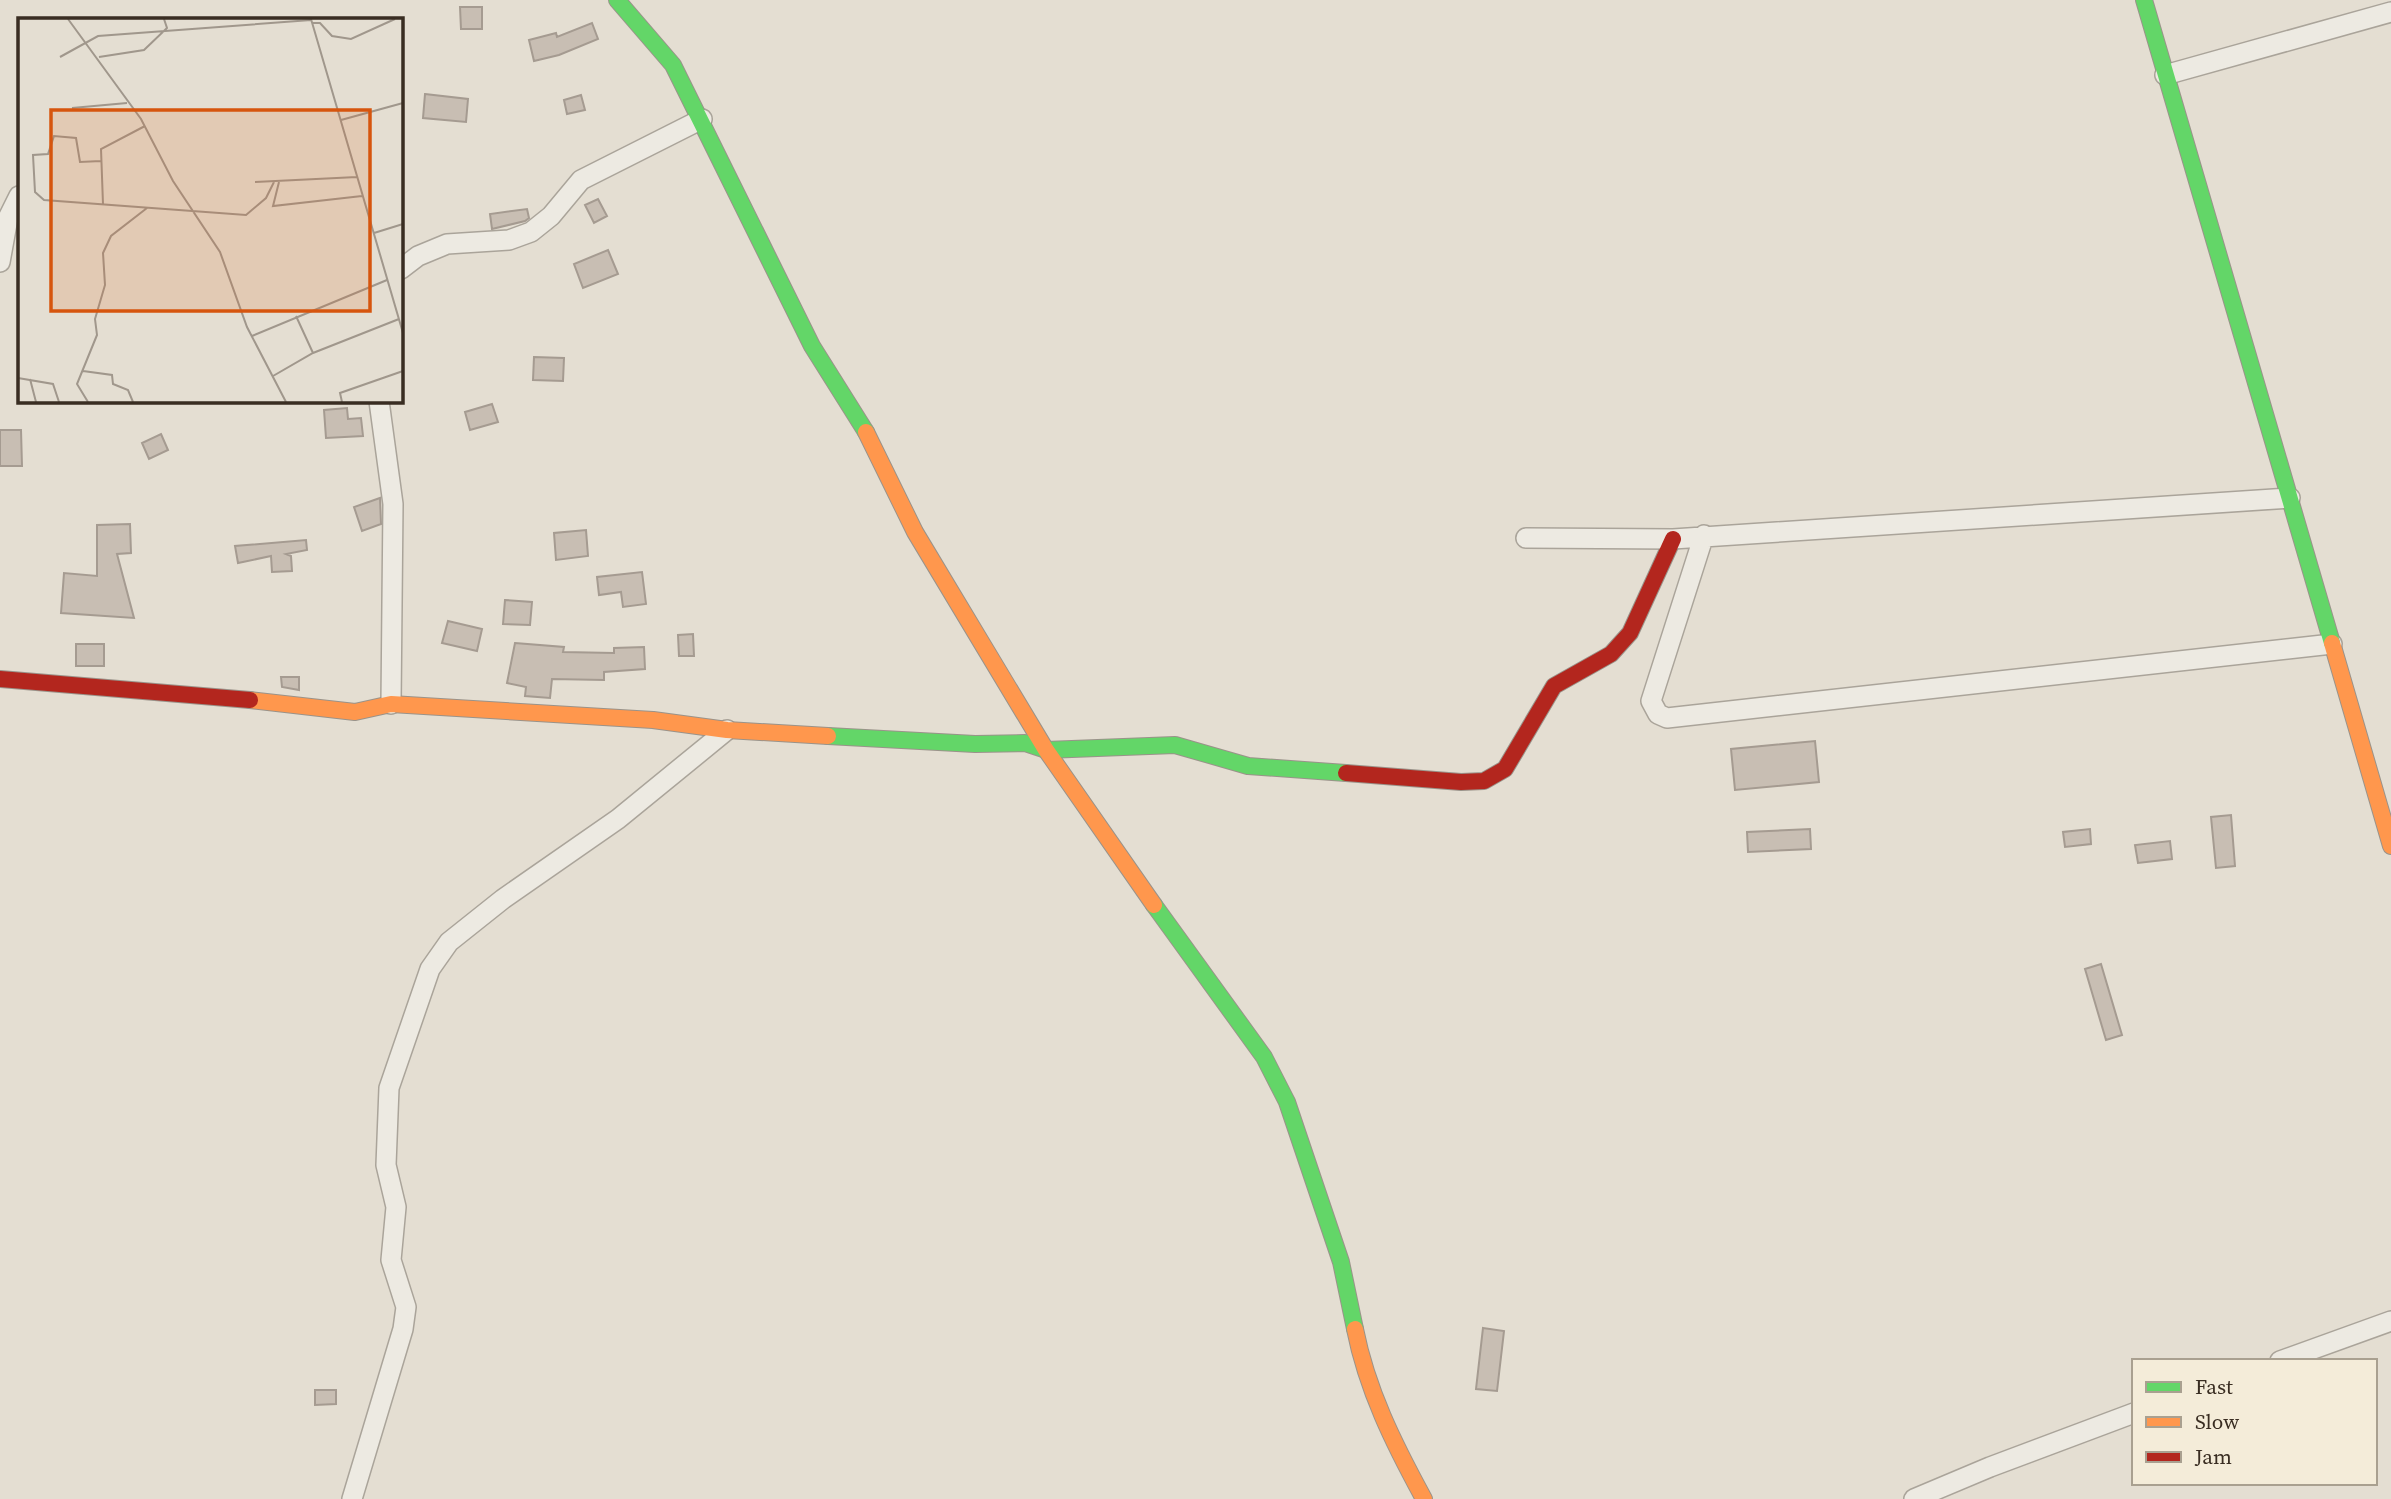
<svg xmlns="http://www.w3.org/2000/svg" width="2391" height="1499" viewBox="0 0 2391 1499" font-family="'Source Serif 4',serif">
<rect width="100%" height="100%" fill="#e4ded2"/>
<path fill="#c8beb3" stroke="#a59b91" stroke-width="2" d="M460,7H482V29H461Z
M592,23L598,39L559,55L534,61L529,40L556,33L557,37Z
M425,94L468,99L466,122L423,118Z
M581,95L585,110L567,114L564,100Z
M598,199L607,216L594,223L585,205Z
M527,209L529,218L525,221L492,229L490,214Z
M608,250L618,274L583,288L574,264Z
M534,357L564,358L563,381L533,380Z
M492,404L498,422L470,430L465,412Z
M347,408L348,419L361,418L363,436L326,438L324,410Z
M0,430H21L22,466H0Z
M161,434L168,450L149,459L142,443Z
M380,498L381,524L362,531L354,507Z
M130,524L131,553L117,554L134,618L61,613L64,573L97,576V525Z
M586,530L588,556L556,560L554,533Z
M306,540L307,550L286,554L291,556L292,571L272,572L271,556L238,563L235,546Z
M642,572L646,604L623,607L621,592L599,595L597,577Z
M505,600L532,602L530,625L503,624Z
M448,621L482,629L477,651L442,643Z
M693,634L694,656H679L678,635Z
M515,643L564,647L563,652L614,653V648L644,647L645,669L604,672V680L552,679L550,698L525,696L526,687L507,683Z
M76,644H104V666H76Z
M281,677H299V690L282,687Z
M1815,741L1819,782L1735,790L1731,749Z
M2231,815L2235,866L2216,868L2211,817Z
M1810,829L1811,849L1748,852L1747,832Z
M2090,829L2091,844L2065,847L2063,832Z
M2170,841L2172,859L2138,863L2135,845Z
M2101,964L2122,1035L2106,1040L2085,969Z
M1483,1328L1504,1331L1497,1391L1476,1389Z
M315,1390H336V1404L315,1405Z"/>
<g fill="none" stroke-linecap="round" stroke-linejoin="round">
<g stroke="#aaa49a" stroke-width="22">
<path id="street" d="M2165,75L2391,12
M0,262L8,218L19,196
M401,269L418,256L447,244L509,240L531,232L551,216L581,180L702,119
M379,401L393,504L391,704
M1704,535L1651,701L1658,714L1667,718L2332,644
M1526,538L1673,539L2290,498
M2280,1361L2391,1321
M352,1499L403,1329L406,1307L391,1260L396,1207L386,1165L389,1088L430,969L449,942L503,899L618,819L727,730
M1914,1499L1990,1467L2134,1413"/>
</g>
<g stroke="#9a938a" stroke-width="18">
<path id="fast" d="M617,0L673,65L812,346L866,432
M2144,0L2332,643
M828,736L975,744L1025,743L1046,750L1175,745L1248,766L1346,773
M1154,905L1264,1057L1287,1102L1341,1262L1355,1329"/>
</g>
<g stroke="#9a938a" stroke-width="18">
<path id="slow" d="M866,432L915,532L1046,750L1154,905
M2332,643L2391,846
M250,700L355,712L391,704L653,720L727,730L828,736
M1355,1329C1367,1390 1394,1444 1424,1499"/>
</g>
<g stroke="#9a938a" stroke-width="18">
<path id="jam" d="M0,679L250,700
M1346,773L1461,782L1484,781L1505,769L1554,686L1611,654L1630,633L1673,539"/>
</g>
<use href="#street" stroke="#edeae2" stroke-width="19"/>
<use href="#fast" stroke="#63d668" stroke-width="16"/>
<use href="#slow" stroke="#ff974d" stroke-width="16"/>
<use href="#jam" stroke="#b3261e" stroke-width="16"/>
</g>
<g transform="translate(18 18)">
<rect width="385" height="385" fill="#e4ded2"/>
<path fill="none" stroke="#a0978c" stroke-width="2" d="M50,1L123,101L155,163L202,234L229,309L268,384M293,1L385,315M295,5H302L314,18L333,21L377,1M42,39L80,18L293,2M81,39L126,32L149,10L146,1M54,90L109,85M323,102L385,85M83,143L62,144L58,120L36,118L30,136L15,137L17,174L26,182L228,197L248,180L256,164M237,164L339,159M261,164L255,188L344,178M85,186L83,131L127,108M356,215L385,206M278,298L295,335M234,318L369,262M65,353L94,357L95,366L110,372L115,384M255,358L295,335L381,301M0,360L35,366L41,384M12,361L18,384M70,384L59,366L79,317L77,301L87,267L85,235L93,218L129,190M324,384L322,375L385,353"/>
<path fill="#d6550e" fill-opacity="0.15" stroke="#d6550e" stroke-width="3.5" d="M33,92H352V293H33Z"/>
<rect width="385" height="385" fill="none" stroke="#392d22" stroke-width="3.5"/>
</g>
<rect x="2132" y="1359" width="245" height="126" fill="#f4ecd9" stroke="#a9a090" stroke-width="2"/>
<rect x="2146" y="1382" width="35" height="10" fill="#63d668" stroke="#a9a090" stroke-width="2"/>
<text x="2195" y="1394" font-size="21" fill="#392d22">Fast</text>
<rect x="2146" y="1417" width="35" height="10" fill="#ff974d" stroke="#a9a090" stroke-width="2"/>
<text x="2195" y="1429" font-size="21" fill="#392d22">Slow</text>
<rect x="2146" y="1452" width="35" height="10" fill="#b3261e" stroke="#a9a090" stroke-width="2"/>
<text x="2195" y="1464" font-size="21" fill="#392d22">Jam</text>
</svg>
